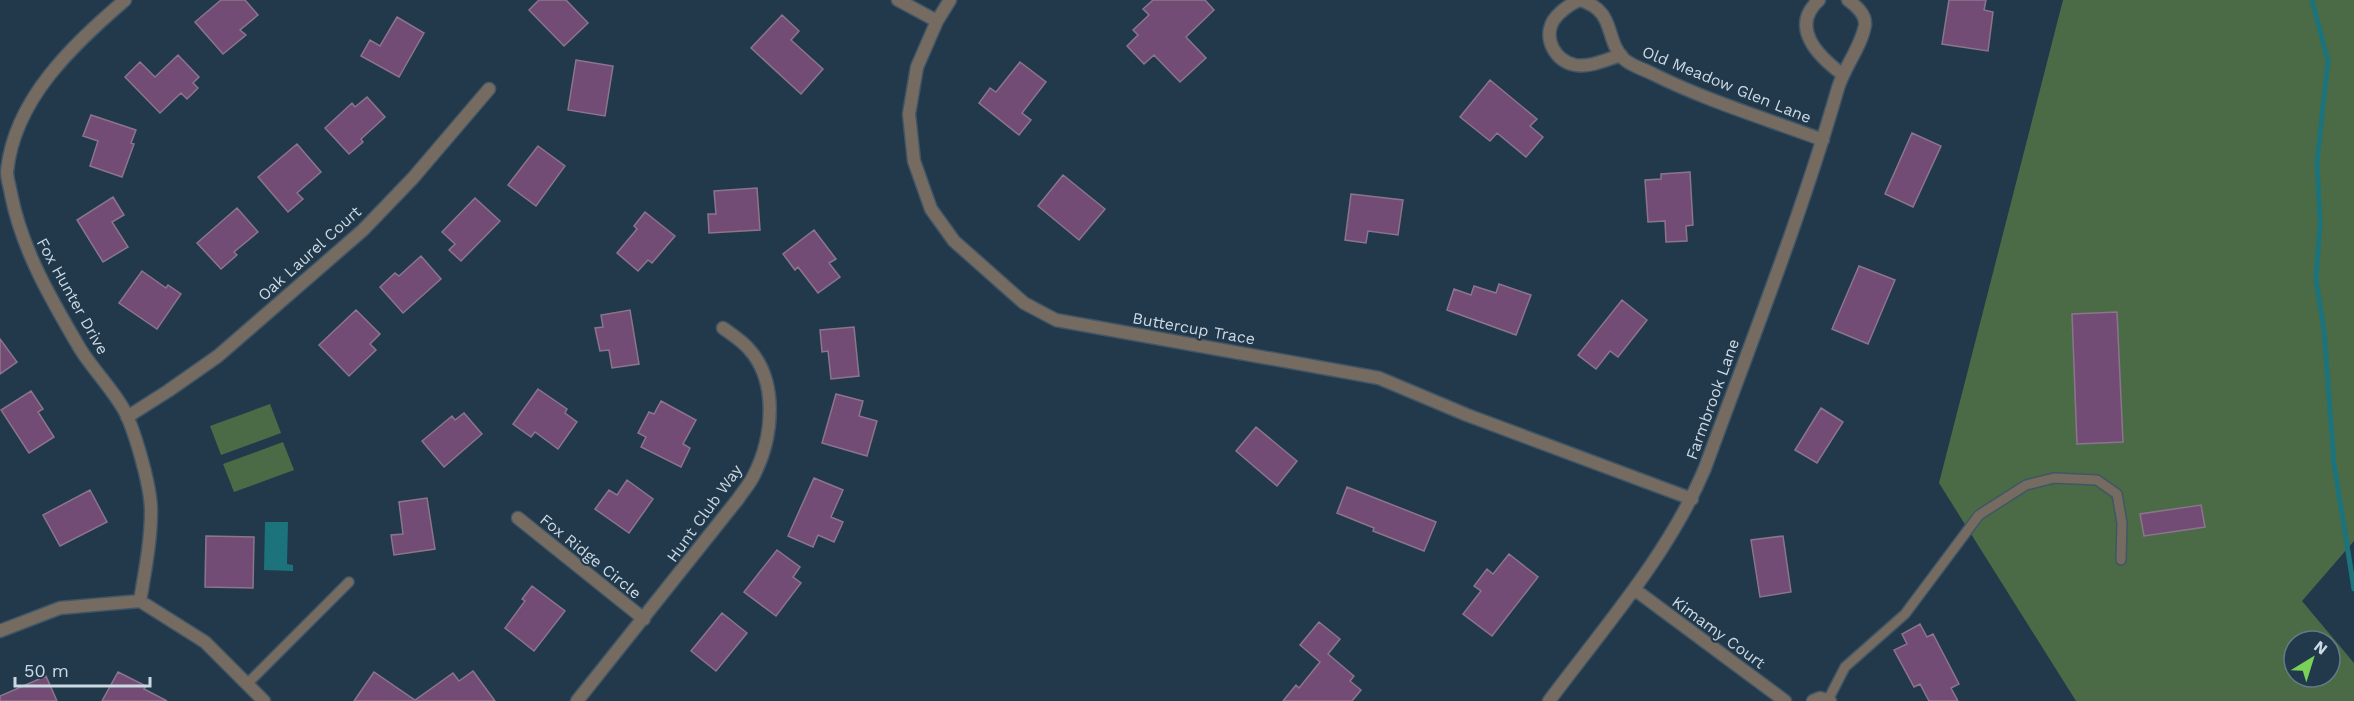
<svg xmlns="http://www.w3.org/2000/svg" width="2354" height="701" viewBox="0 0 2354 701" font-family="'Work Sans',sans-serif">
<rect width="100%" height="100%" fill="#22394b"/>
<path fill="#4a6b45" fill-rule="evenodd" d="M2063,0H2354V541L2302,601L2354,663V701H2076L1939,483ZM2294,641H2330V677H2294Z
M270,404L281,433L221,455L210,426Z
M283,442L294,470L234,492L223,464Z"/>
<path fill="#1d737b" d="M265,522H288L287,564L293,565V571L264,570Z"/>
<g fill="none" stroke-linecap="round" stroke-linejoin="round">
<path stroke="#1d737b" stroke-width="5" d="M2312,0L2328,61L2317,161L2320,223L2316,280L2324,330L2334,464L2354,589"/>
</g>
<path fill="#724c75" stroke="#8b758c" stroke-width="1.5" d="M221,0H245L258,15L240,30L246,35L223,54L195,22Z
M539,0H566L588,23L564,46L529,10Z
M1153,0H1205L1214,10L1186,37L1206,58L1180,82L1154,55L1144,64L1127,46L1138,35L1133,30L1149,15L1143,9Z
M1949,0H1986L1984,10L1993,12L1988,51L1942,44Z
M782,15L799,31L791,40L823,69L801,94L751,48Z
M397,17L424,33L399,77L361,56L370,40L380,46Z
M178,55L199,77L193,83L198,88L187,99L181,93L160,113L125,77L140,62L155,77Z
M576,60L613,66L605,116L568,110Z
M1020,62L1046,82L1022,113L1031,120L1019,135L979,103L990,88L996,92Z
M1490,80L1537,119L1530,126L1543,137L1526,157L1497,133L1490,141L1460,117Z
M367,97L385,117L361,139L363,142L349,154L325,128L352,103L355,107Z
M91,115L136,130L131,143L134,144L122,177L90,166L98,141L83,136Z
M1912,133L1941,146L1913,207L1885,194Z
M297,144L321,172L297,193L303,199L288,212L258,177Z
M538,146L565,166L536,206L508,185Z
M1690,172L1693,225L1686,226L1687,241L1666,242L1665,221L1648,222L1645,180L1661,179V174Z
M1063,175L1105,209L1079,240L1038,206Z
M757,188L760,230L709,233L708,214H716L714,191Z
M1351,194L1403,200L1398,235L1368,231L1366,243L1345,240Z
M113,197L124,215L112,222L128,247L103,262L77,220Z
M475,198L500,221L461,261L449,250L455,244L442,232Z
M237,208L258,232L234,252L237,255L221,269L197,243Z
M645,212L675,236L652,263L648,260L638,271L617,253L637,229L634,226Z
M814,230L836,259L829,263L840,277L818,293L798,267L795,270L783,254Z
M421,256L441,279L403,313L380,287L395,273L399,276Z
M1859,266L1895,280L1868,344L1832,329Z
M142,271L166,288L168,285L181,294L157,329L119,303Z
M1499,284L1531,295L1516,335L1447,310L1454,289L1471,295L1474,286L1496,293Z
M1622,300L1647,320L1618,357L1610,351L1596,369L1578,355Z
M356,310L380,334L370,344L376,350L349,376L319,345Z
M630,310L639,364L612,368L609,350L600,351L595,328L603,327L601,315Z
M2117,312L2123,442L2077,444L2072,314Z
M854,327L859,376L831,379L828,351L822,352L820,330Z
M0,339L17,362L0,374Z
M538,389L567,409L565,413L577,422L558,449L535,432L531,437L513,424Z
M31,391L43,409L38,412L54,437L29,453L1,410Z
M836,394L863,401L859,416L877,421L867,456L822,443Z
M661,401L696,420L683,444L690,448L681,467L641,447L646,437L638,433L649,412L654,414Z
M1821,408L1843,422L1817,463L1795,450Z
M464,413L482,434L444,467L422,441L452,416L455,420Z
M1256,427L1297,461L1277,486L1236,451Z
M814,478L843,490L831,517L843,522L834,542L818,535L813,547L788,536Z
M627,480L653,499L629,533L595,509L609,490L617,495Z
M1347,487L1436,522L1424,551L1373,531L1374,528L1337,513Z
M90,490L107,522L60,546L43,515Z
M427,498L435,549L394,555L391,535L403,534L399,502Z
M2201,505L2205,527L2144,536L2140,514Z
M206,536L254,537L253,588L205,587Z
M1783,536L1791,592L1760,597L1751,540Z
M777,550L800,567L793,577L801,583L776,616L744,592Z
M1509,554L1538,577L1492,636L1463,614L1481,591L1474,586L1487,569L1493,574Z
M532,586L565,611L534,651L505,628L525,601L522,599Z
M722,613L747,633L716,671L691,651Z
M1319,622L1340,639L1328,654L1354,676L1350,681L1361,690L1352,701H1283L1296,685L1299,688L1320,662L1300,645Z
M1920,624L1927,637L1933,634L1959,684L1951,688L1958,701H1929L1920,684L1914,687L1894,650L1907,644L1902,634Z
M473,671L495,701H354L374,672L415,700L453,673L459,681Z
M118,672L146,686L144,689L167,701H102Z
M46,676L57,701H0V696Z"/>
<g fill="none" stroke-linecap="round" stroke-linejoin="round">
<g stroke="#405667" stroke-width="12">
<path id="service" d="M247,684L349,582
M1828,700L1845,667L1905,614L1979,515L2026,485L2054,478L2097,480L2117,494L2122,523L2121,560"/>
</g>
<g stroke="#405667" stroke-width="15">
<path id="minor" d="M125,0C73,45 14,99 7,172C7,179 10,187 11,194C22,250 51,299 79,347C92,369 119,396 128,418C137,440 151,487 151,511C151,541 145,571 140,601
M898,0L937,21
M950,0L937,21L917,67L909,114L914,161L931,209L954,241L1024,303L1056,320L1379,378L1467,415L1692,499
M1579,0C1569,5 1559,12 1553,21C1543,40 1556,61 1575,65C1589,68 1608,59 1621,55
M1580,0C1617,11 1604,40 1624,59C1631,66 1644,69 1653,74C1707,101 1767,119 1823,140
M1819,0C1789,27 1818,56 1842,74
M127,417L168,391L218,356L363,230L413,178L489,89
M518,518L644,619
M1634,589L1785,701
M0,631L60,608L140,601L205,642L264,701
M577,701L738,499C743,491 750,484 754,475C773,438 779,381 748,348C741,340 731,334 723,328
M1549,701C1605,626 1669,554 1705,468C1751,342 1801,217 1838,88C1844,68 1862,45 1865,25C1866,14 1856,6 1848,0
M1813,701L1820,698L1830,701"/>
</g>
<use href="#service" stroke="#756b61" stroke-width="9"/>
<use href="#minor" stroke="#756b61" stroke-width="12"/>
</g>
<g text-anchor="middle" stroke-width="4.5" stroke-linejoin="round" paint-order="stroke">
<g font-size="16" fill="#cbd9e4" stroke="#22394b">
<text transform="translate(1727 84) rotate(22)" y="6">Old Meadow Glen Lane</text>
<text transform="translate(309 253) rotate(-42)" y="6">Oak Laurel Court</text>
<text transform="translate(73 296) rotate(61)" y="6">Fox Hunter Drive</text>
<text transform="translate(1194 328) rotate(10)" y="6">Buttercup Trace</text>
<text transform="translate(1712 399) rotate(-70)" y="6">Farmbrook Lane</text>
<text transform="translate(704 513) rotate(-54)" y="6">Hunt Club Way</text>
<text transform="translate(591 556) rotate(39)" y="6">Fox Ridge Circle</text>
<text transform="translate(1719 632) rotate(36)" y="6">Kimamy Court</text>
</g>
</g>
<g transform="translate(2312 659) rotate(38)"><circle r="28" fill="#22394b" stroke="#667988" stroke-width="1.5"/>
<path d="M0-4.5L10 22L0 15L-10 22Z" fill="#7ad157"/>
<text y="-9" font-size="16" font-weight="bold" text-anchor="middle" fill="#cbd9e4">N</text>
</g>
<path d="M15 677v9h135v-9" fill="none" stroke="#cbd9e4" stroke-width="3"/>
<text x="24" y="677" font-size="18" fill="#cbd9e4" stroke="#22394b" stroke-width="4.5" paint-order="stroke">50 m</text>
</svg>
